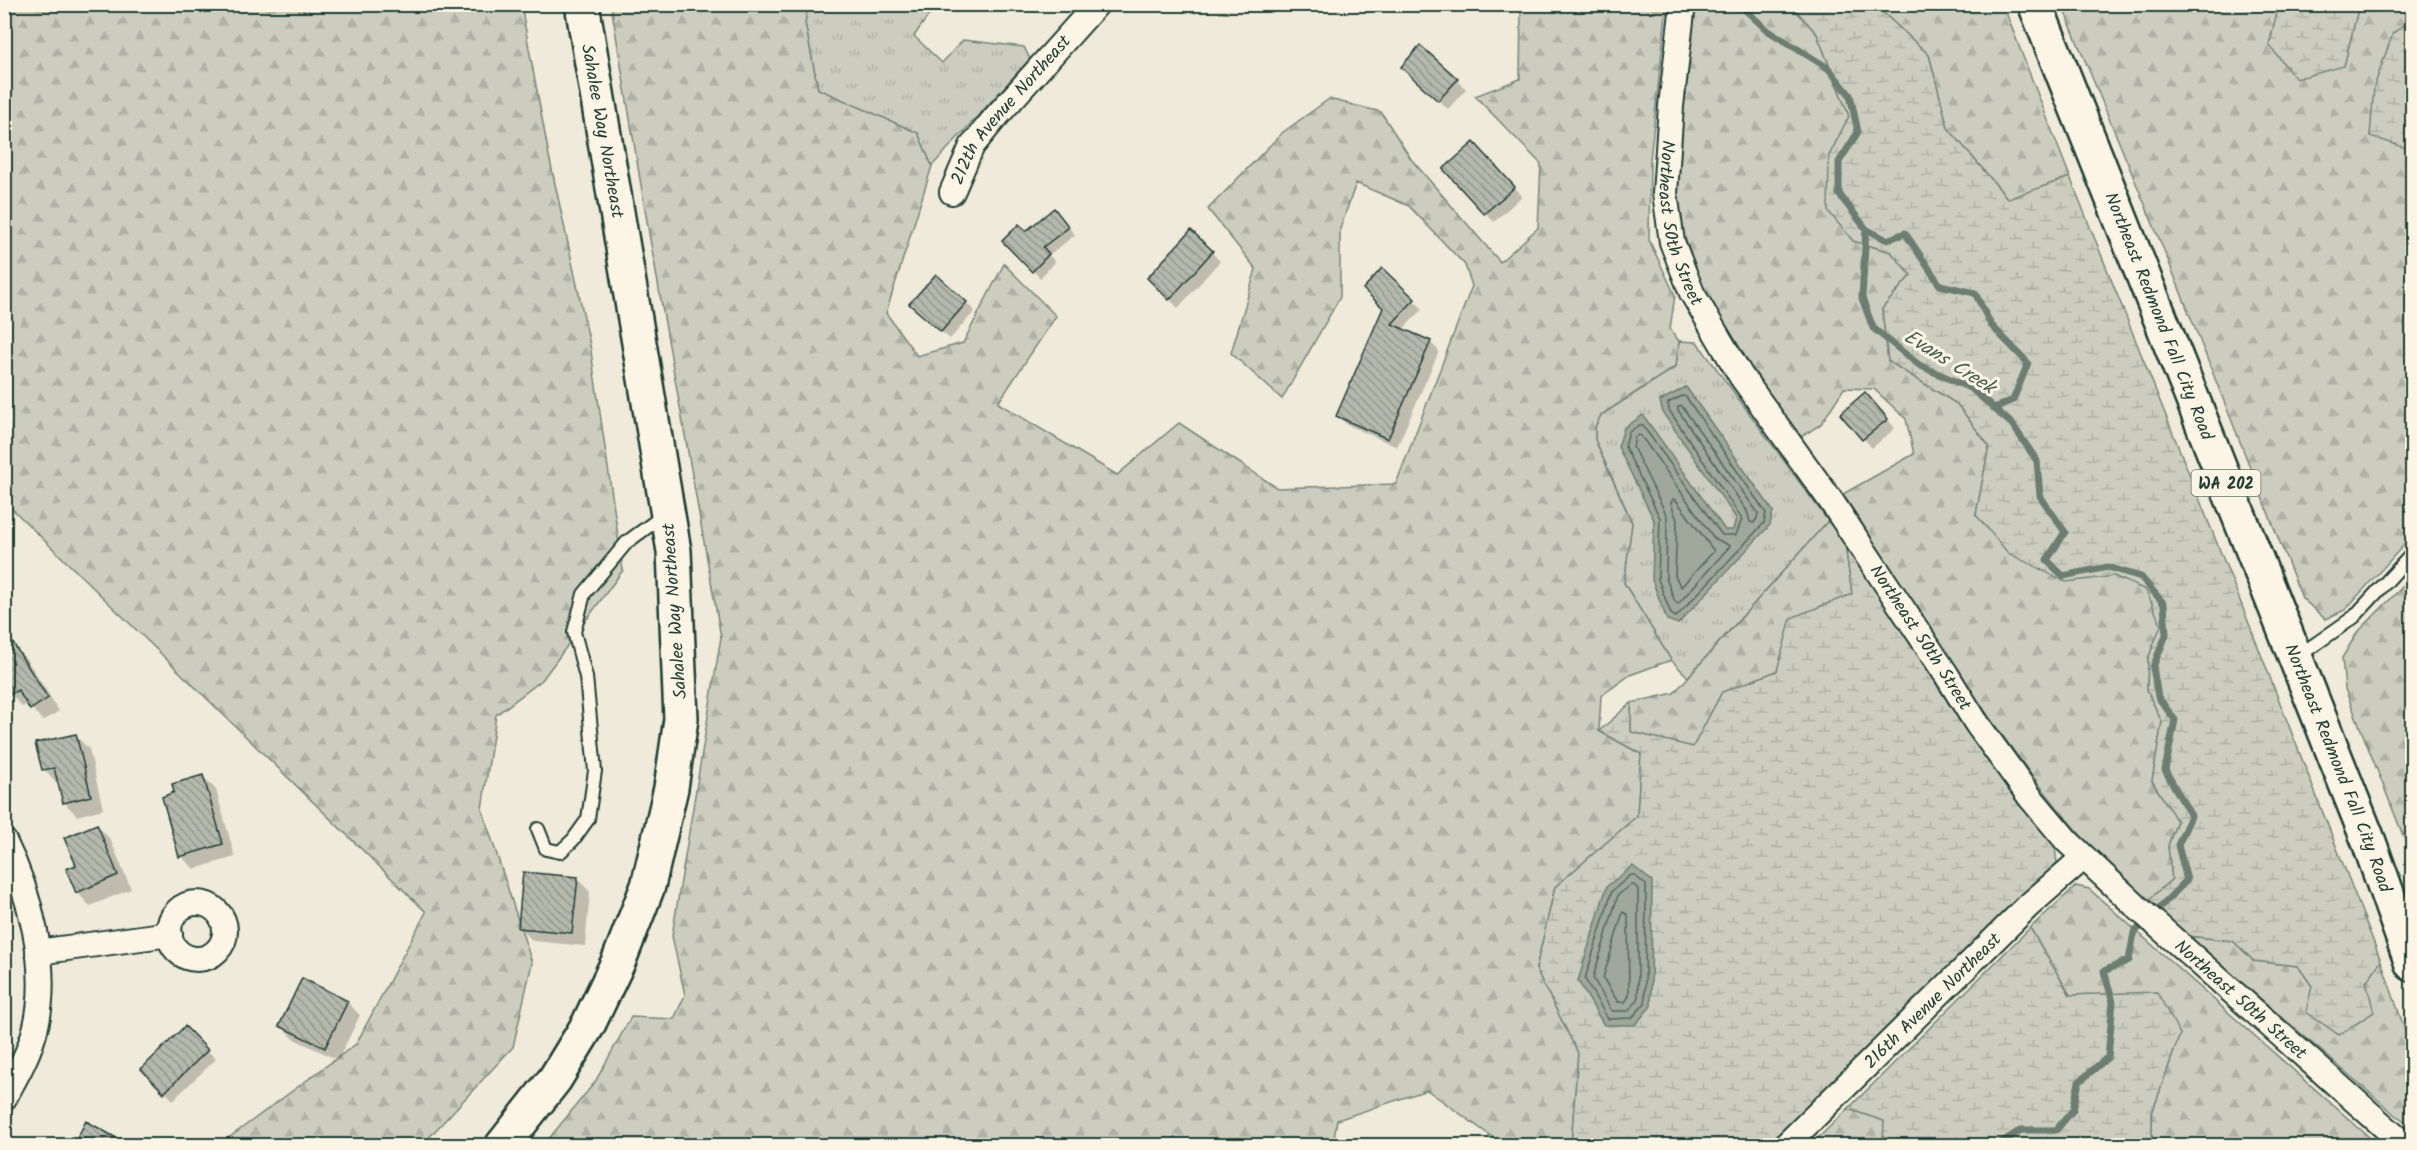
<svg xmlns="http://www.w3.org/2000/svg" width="2417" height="1150" viewBox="0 0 2417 1150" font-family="Kalam,sans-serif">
<defs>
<pattern id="grass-tufts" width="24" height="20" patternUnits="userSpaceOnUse" patternTransform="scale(1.5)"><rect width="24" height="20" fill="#cccdbf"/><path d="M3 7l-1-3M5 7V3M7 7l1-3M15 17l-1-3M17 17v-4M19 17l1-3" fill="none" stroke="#afb1a5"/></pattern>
<pattern id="forest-firs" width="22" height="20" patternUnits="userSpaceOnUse" patternTransform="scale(1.5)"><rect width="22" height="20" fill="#cccdbf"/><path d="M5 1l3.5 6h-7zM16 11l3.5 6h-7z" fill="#afb1a5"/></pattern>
<pattern id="wetland-marsh" width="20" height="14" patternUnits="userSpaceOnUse" patternTransform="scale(1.5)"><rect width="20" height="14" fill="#cccdbf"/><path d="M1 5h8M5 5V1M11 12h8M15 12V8" fill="none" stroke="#afb1a5"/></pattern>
<pattern id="building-back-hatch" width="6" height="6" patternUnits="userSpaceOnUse" patternTransform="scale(1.5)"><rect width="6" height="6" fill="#b5b9ad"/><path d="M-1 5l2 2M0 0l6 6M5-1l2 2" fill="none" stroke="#93988e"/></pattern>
</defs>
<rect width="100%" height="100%" fill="#efeada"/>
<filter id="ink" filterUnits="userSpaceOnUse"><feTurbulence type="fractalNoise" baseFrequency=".0167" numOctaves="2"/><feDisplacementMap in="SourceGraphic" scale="12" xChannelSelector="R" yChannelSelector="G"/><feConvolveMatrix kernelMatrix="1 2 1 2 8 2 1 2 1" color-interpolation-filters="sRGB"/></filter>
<g filter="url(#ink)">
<path fill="url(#grass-tufts)" stroke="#76857a" stroke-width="1.5" d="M808,5H936L914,36L942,63L963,40L1024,47L1030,59L932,166L918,133L818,89L805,23Z
M1679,341L1697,342L1828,521L1688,677L1671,660L1624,583L1632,522L1595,440V427L1601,415L1676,367Z"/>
<path fill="url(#forest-firs)" stroke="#76857a" stroke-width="1.5" d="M1531,4L1667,5L1650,160L1649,240L1675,295L1670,329L1679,341L1676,366L1601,415L1595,427V440L1632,523L1624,583L1671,660L1630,675L1601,696L1599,731L1641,754L1637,816L1555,887L1536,969L1578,1053L1571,1145H1497L1495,1139L1427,1090L1337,1120L1333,1145L543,1146L595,1082L631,1017L674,1019L685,995L672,936L721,637L649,233L611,5H808L805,23L818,89L918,133L932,166L886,313L917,356L963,343L1004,264L1056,316L998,403L1117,475L1179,423L1277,488L1396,484L1472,286L1465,265L1409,206L1356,183L1340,229V297L1282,399L1231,353L1256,269L1208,209L1282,133L1329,99L1381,112L1411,159L1500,262L1538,228L1541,164L1475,96L1520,79L1521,10Z
M1877,4L2003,5L2070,177L2008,199L1948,128L1929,55L1877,7Z
M4,5H521L549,156L590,345L623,570L542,680L496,715L482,809L532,963L513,1047L422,1145H219L356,1044L426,912L5,502Z
M1689,5H1791L1817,34L1849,116L1829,156L1853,241L1891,252L1911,275L1882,309L1888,361L1957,404L1989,446L1976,515L2040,567L2066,581L2114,576L2146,590L2162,625L2148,659L2147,690L2162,722L2152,781L2177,820L2168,846L2172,879L2146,902C2127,883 2106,864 2088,844C1994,736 1920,614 1843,494L1914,454L1906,419L1874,389L1844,388L1821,424L1798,439L1744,360L1700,286L1680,225L1677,175Z
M2062,5H2279L2269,45L2344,66L2359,5H2412V20L2393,33L2370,135L2412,150V536L2345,610L2325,619L2302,598L2168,260Z
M1828,521L1845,544L1852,594L1792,618L1777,671L1722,692L1693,747L1631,732V703L1674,693Z
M2412,577V858L2345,689L2342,658L2357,633Z
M2076,886L2089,889L2378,1145H2152V1113L2180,1034L2070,995L2030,928Z
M2188,936L2233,941L2254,961L2298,966L2312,986L2366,982L2381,961L2412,1050V1126L2393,1113Z
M1848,1109L1884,1121L1883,1145L1810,1146Z"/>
<path fill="url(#wetland-marsh)" stroke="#76857a" stroke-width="1.5" d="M1791,5H1877V7L1929,55L1948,128L2008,199L2070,177L2235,588L2381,961L2366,982L2374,1012L2339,1035L2306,1012L2312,986L2298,966L2254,961L2233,941L2188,936L2146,902L2172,879L2168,846L2177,821L2152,781L2162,722L2147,690L2148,659L2161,625L2146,590L2114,576L2066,582L2008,553L1976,515L1989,446L1957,404L1888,361L1882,309L1911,275L1891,252L1853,241L1828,211L1829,156L1849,116L1817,34Z
M2279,5H2359L2344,66L2296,79L2269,45Z
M2412,20V150L2370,136L2374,87L2393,33Z
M1845,544L1952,708L2005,783L2055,847L2057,863L1771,1145H1571L1578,1053L1536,969L1555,887L1637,816L1641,754L1599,731L1631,703V732L1693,747L1722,692L1777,671L1791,618L1852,594Z
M2030,928L2070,995L2157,992L2180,1034L2152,1113V1145H1883L1884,1121L1848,1109Z"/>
<path fill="#9fa89a" stroke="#6c7d71" stroke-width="1.5" d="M1686,387L1773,511L1770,525L1678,624L1667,620L1652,580L1654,520L1618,447L1624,428L1643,415L1725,530H1733L1736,518L1663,413L1660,401Z
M1633,866L1652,881L1651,1006L1635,1025H1604L1578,981L1607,886Z"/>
<path fill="#0003" d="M1421,47L1466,89L1448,109L1411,76Z
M1482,152L1522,196L1494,222L1445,169Z
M1061,218L1075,235L1049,255L1055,262L1040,278L1004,241Z
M1191,232L1220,261L1178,308L1149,278Z
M1382,270L1423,309L1402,330L1430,342L1439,351L1397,447L1346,424L1337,415L1385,308Z
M966,303L975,311L950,339L920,313Z
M1873,403L1895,428L1872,448L1842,414Z
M4,627L14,647L27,660L59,711L43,721L28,704L22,707L4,685Z
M75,735L89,749L103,809L77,816L64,802L59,782L57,783L44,770Z
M203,776L216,790L235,857L194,869L181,856Z
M97,825L110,839L131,889L90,906L77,892V866Z
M577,878L590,892L585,946L533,941L519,927Z
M347,1002L360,1015L338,1060L294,1039L281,1025Z
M185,1029L216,1059L173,1100L143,1069Z"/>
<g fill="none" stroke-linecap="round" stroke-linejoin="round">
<path stroke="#52685d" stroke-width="1.5" d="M1682,396L1686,397L1766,513L1764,523L1676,617L1671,614L1658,579L1660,518L1625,447L1629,432L1639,425L1643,426L1722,535H1736L1742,519L1669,410L1668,403Z
M1681,405L1758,513L1757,518L1754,523L1750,522L1747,511L1678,410V407Z
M1638,435L1641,436L1714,538L1730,546L1678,604L1675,602L1666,578L1667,516L1633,447L1635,437Z
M1673,499L1676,500L1714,551L1681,587L1675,576L1677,520L1671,503Z
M1631,875H1634L1646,885L1645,1003L1632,1018L1608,1019L1585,979L1612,891Z
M1631,885H1634L1638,889V1000L1628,1011H1612L1593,978L1618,895Z
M1623,912L1628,915L1629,996L1625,1002H1618L1603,978Z"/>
<path stroke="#6c7d71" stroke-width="7" d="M1739,4L1767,30L1828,68L1850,95L1858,132L1839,162V194L1866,229L1862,298L1873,328L1919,365L1972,389L2012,424L2037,461L2040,496L2065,532L2047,560L2063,576L2108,567L2141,577L2164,604L2166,635L2153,667L2158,697L2175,720L2165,770L2191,816L2178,845L2187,880L2134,933L2129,960L2104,971L2113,1002L2108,1057L2079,1082L2073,1110L2056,1130H2021L1996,1146
M1866,229L1887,240L1905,233L1940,285L1975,293L1991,325L2028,363L2013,400L1994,408"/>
</g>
<path fill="url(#building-back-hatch)" stroke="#1f3d34" stroke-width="1.5" d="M1420,45L1458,79L1438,101L1401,67Z
M1474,142L1515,187L1484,214L1443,169Z
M1054,208L1069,227L1043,247L1049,254L1032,272L1002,241L1019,224L1026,231Z
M1191,230L1213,251L1169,300L1147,278Z
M1382,268L1415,299L1392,324L1431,341L1388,439L1336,416L1383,308L1363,289Z
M936,274L967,302L941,332L909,304Z
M1865,392L1888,419L1862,440L1840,414Z
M4,629L48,698L30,710L18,690L4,698Z
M76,734L91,796L63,803L54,768L42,770L35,743Z
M203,775L223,844L179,857L162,797L174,792L172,784Z
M97,824L118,875L76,893L66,869L76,865L64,838Z
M523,872L578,877L572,933L518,928Z
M302,978L348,1001L325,1048L279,1026Z
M185,1026L208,1050L164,1093L141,1069Z
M86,1121L131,1146H73Z"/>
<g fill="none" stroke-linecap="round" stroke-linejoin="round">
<g stroke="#1f3d34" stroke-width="16">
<path id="lane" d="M2297,657L2354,617L2412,554
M538,829L546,849L560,852L573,840L588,819L595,771L586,677L574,632L584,594L627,542L664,515"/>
</g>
<g stroke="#1f3d34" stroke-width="28">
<g id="street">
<path id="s1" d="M1683,4L1671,106L1665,193L1672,242L1692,293L1741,376L1831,501L1946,674L1977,724L2030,797L2067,841L2137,907L2406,1146"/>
<path id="s2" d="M952,192L972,146L994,119L1097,4"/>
<path d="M4,841C30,893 50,968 36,1026C30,1052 17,1075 4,1098"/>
<circle cx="197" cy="931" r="28"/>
<path d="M38,952L170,934"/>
<path id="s3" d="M1785,1146L2028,906L2083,858"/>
</g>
</g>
<g stroke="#1f3d34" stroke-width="38">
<path id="secondary" d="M502,1146L555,1079L588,1025L619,960L648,886L671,788L681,719L674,551L582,4"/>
</g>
<g stroke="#1f3d34" stroke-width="38">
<g id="primary">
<path id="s4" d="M2035,4L2369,842L2412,964"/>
</g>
</g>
<use href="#lane" stroke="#fcf5e5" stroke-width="12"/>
<use href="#street" stroke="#fcf5e5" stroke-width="24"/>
<use href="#secondary" stroke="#fcf5e5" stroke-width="33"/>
<use href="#primary" stroke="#fcf5e5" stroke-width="33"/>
</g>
</g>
<g text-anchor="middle" stroke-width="6" stroke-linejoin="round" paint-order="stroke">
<rect fill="#fcf5e5" stroke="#617469" stroke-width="1.5" x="2191.5" y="470" width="69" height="26" rx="4.5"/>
<g font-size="16" font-weight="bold" fill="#1f3d34">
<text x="2226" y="489">WA 202</text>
</g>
<g font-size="18" fill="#1f3d34" stroke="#fcf5e5">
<text dy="6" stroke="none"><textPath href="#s2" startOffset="102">212th Avenue Northeast</textPath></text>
<text transform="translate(603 131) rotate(80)" y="6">Sahalee Way Northeast</text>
<text dy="6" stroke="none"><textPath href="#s1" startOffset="222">Northeast 50th Street</textPath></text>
<text dy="6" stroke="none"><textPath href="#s4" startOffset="336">Northeast Redmond Fall City Road</textPath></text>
<text transform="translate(674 611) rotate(-94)" y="6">Sahalee Way Northeast</text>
<text dy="6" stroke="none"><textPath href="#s1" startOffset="708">Northeast 50th Street</textPath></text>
<text dy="6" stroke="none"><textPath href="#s4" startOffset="822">Northeast Redmond Fall City Road</textPath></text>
<text dy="6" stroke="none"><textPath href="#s1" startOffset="1194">Northeast 50th Street</textPath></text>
<text dy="6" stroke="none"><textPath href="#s3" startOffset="207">216th Avenue Northeast</textPath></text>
</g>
<g font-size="20" font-style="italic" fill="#455d53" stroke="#fcf5e5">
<text transform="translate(1950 361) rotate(32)" y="7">Evans Creek</text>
</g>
</g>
<rect width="2417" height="1150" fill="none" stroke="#fcf5e5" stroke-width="24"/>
<rect x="12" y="12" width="2393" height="1126" fill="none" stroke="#1f3d34" stroke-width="2" filter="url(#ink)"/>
</svg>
